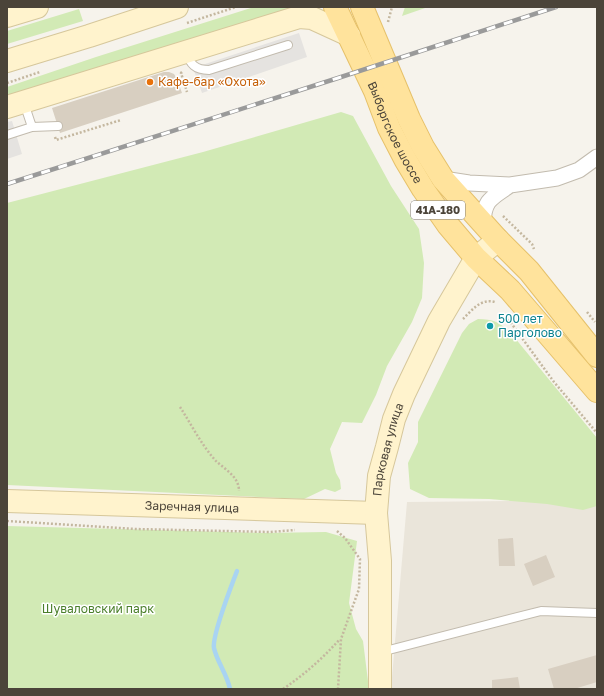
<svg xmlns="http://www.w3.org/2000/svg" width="604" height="696" viewBox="0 0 604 696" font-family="'Golos Text',sans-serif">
<rect width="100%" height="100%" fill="#f6f3ec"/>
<path fill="#eae5da" d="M597,500V689H391L407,502Z"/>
<path fill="#d2eab5" d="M254,7H291L292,9L7,99V87L96,57Z
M405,7H428L402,16Z
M79,9L83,21L7,44V31Z
M341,112L353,116L391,186L419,229L424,263L422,298L412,322L387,366L376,395L362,423L342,422L330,449L336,473L340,480L341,489L335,492L325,489L304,499L7,485V203L203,152Z
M478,319C493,319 499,322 510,332L597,438V506L583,510L547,504L489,499L429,498L410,489L408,463L418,442V422L462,333L469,324Z
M7,526L263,533L326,532L357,541L349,603L356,629L363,641L369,689H7Z"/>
<path fill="#e5e3e0" d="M299,33L307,57L202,93L193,68Z
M12,121L22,154L7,159V122Z"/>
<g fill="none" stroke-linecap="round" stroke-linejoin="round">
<path stroke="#a9d4f2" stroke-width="4.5" d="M230,689C227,674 217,662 214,648C212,637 232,584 237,571"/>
</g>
<path fill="#d8cfc1" d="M164,72H169L174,74L177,79L182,93L60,133L52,108Z
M513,538L515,566H499L498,539Z
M546,555L555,577L533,586L524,564Z
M597,655V682L574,689H554L548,669Z
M518,677L520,689H492V680Z"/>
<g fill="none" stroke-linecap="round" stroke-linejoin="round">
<g stroke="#c2bbae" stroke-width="10">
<path id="lane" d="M186,52C190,64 195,70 209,70L288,45
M24,103L32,127
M7,135L32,127L58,126
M381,652L541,611L597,613"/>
</g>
<g stroke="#c2bbae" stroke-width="17">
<path id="street" d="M443,179L469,183L510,185L557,178L579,170L597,157
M483,223C484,199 492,198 510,185"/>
</g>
<g stroke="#d6c79b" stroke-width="24">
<g id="secondary">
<path d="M7,16L37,7"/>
<path d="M7,61L89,36L177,7"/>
<path d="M7,107L299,17L312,18L349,35"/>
<path id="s1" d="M7,501L376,513"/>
<path id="s2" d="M380,689V561L376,513L379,476L387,447L394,419L404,394L439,321L476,258L498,240"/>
</g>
</g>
<g stroke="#e6c16a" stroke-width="24">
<g id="primary">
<path id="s3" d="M335,7L375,91L389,128L405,159L423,189L448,225L476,258L510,290L597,391"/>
<path d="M362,7L409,119L423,147L443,179L498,240L529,271L597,356"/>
</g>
</g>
<path stroke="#c4b79f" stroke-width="2.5" stroke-dasharray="2 2" stroke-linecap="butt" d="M388,22L392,7
M187,23L236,7
M182,72L181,73L187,92
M7,83L40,72
M55,137L56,140L121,120
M503,216L532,244L534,249
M587,312L595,322
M506,316L554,382L597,433
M463,319C472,310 481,298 495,302
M180,407C191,424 201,444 215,460C224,469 239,476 239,491
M7,521L135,529L270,532L295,530
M337,531L345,538L360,559L359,589L341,639L338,689
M283,689C305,674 322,659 340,639"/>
<use href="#lane" stroke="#fff" stroke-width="8"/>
<use href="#street" stroke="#fff" stroke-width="15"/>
<use href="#secondary" stroke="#fff3cd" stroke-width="22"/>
<use href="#primary" stroke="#ffe39c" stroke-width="22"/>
<g stroke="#9a9a9a" stroke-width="4.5">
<path id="rail" d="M7,184L338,78L556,7"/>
</g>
<use href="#rail" stroke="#fff" stroke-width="3" stroke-dasharray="9" stroke-linecap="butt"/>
</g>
<circle fill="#e8710a" stroke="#fff" stroke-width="1.5" cx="150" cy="82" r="4"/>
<circle fill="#0f9aa8" stroke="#fff" stroke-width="1.5" cx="490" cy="326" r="4"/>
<g text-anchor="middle" stroke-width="3" stroke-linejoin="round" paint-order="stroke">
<rect fill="#fff" stroke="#817c74" stroke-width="1" x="411" y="201" width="54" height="18" rx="3"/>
<g font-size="11" font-weight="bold" fill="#4b4439">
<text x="438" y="214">41А-180</text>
</g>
<g font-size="12" fill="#c56008" stroke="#fff" text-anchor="start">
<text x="158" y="86">Кафе-бар «Охота»</text>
</g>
<g font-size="12" fill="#4b4439" stroke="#fff">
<text dy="4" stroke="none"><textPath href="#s3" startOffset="139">Выборгское шоссе</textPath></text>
<text dy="4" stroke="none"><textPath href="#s2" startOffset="241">Парковая улица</textPath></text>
<text dy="4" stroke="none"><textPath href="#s1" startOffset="185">Заречная улица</textPath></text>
</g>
<g font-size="12" fill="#0d838f" stroke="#fff" text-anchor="start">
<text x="498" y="323">500 лет<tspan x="498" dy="14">Парголово</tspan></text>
</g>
<g font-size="12" fill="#4a7f2a" stroke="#fff">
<text x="98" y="613">Шуваловский парк</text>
</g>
</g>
<rect width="604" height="696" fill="none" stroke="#4b4439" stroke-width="16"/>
</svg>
